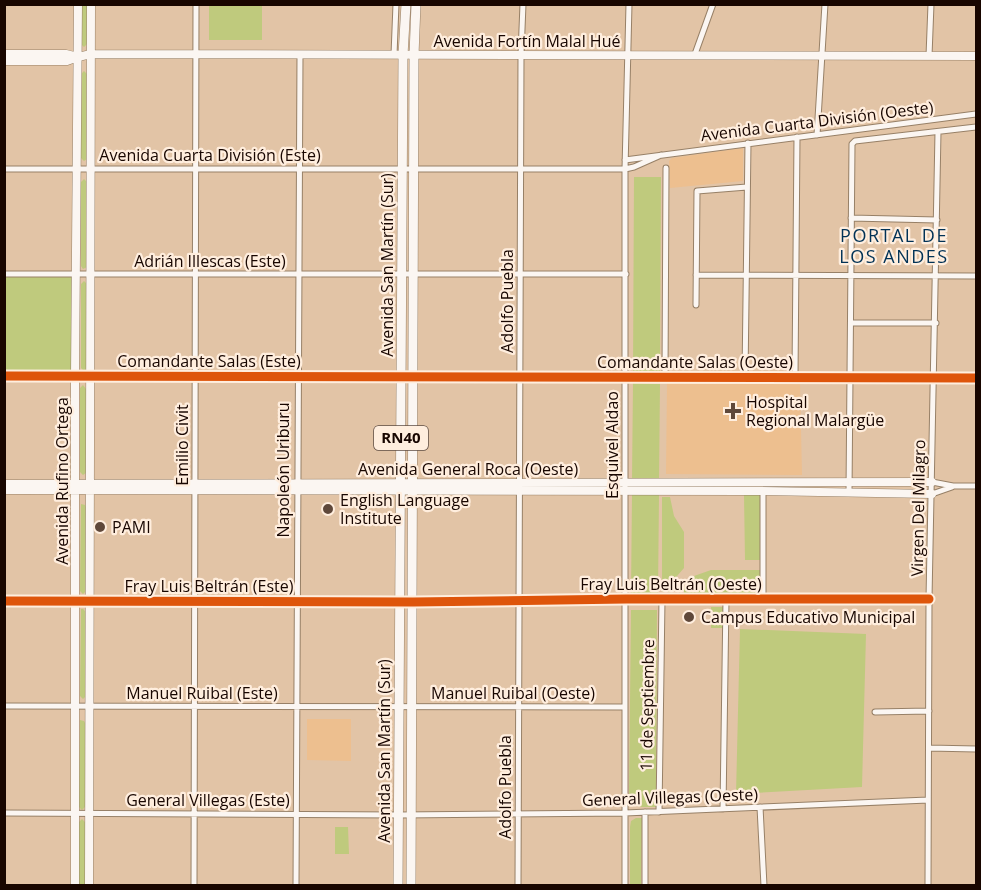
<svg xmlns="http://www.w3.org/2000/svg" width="981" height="890" viewBox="0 0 981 890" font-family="'Open Sans',sans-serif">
<rect width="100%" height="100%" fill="#e2c4a6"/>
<path fill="#edbf8f" d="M743,148V181L670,188L669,161L672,158Z
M667,383L800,384L802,475L666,474Z
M307,719H351V761L307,760Z"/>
<path fill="#bfca7d" d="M81,5H87V44L84,47L81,44Z
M209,5H262V40H209Z
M84,71L87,74V159L84,161L81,158V74Z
M634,177H661L660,373H633Z
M84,179L87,182V267L83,269L81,266V182Z
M4,274H76L75,376H5Z
M84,281L87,284V368L84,371L81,368V284Z
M633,383L660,384L659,480H632Z
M83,385L86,389V473L83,475L80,472V388Z
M632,495H659L658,593H631Z
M744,495H760V560H745Z
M662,497H670L674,516L684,532V568L671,583V592H662Z
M81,504L85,505L86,507V591L83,594L80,591Z
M711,570H760V594H684V587L694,576Z
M711,607H723V628H711Z
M81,609H83L86,612V696L83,699L80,696Z
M631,610H657L656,807H642L633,804L629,794Z
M740,629L866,634L862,787L736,794Z
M80,720L84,721L85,723V807L82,810L79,807Z
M636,818H642L641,885H630V827L631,821Z
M82,819L85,822V885L79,886V822Z
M335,827H348L349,854H335Z"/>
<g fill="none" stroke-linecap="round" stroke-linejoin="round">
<g stroke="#978067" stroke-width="7">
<path id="street" d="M695,54L713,4
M394,55L396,4
M929,56L931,4
M817,135L825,4
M625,160L976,114
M4,169H625L634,167L661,155
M851,218L937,220
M4,274H626
M696,275L976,276
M696,305L697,191L747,187
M851,323H936
M4,376L976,378
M665,377L666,168
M745,377L748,143
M795,377L797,137
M932,482L953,486H976
M763,491V599
M849,493L852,144L855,141L976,127
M932,494L952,487
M4,601L413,602L626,599H929
M4,706L625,707
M875,712L929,711
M929,748L976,749
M760,807L764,886
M723,809L726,599
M659,812L662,599
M4,813L399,815L625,813L928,800
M194,886L196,4
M296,886L300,55
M518,886L521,54L523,4
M625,886V169L629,4
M645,886V812
M928,886L929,599L938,132"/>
</g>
<g stroke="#978067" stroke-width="9">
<path id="secondary" d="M4,54H66L78,57L67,61H4
M78,57L91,54L976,56
M4,484L932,482
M4,490L763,491L932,494
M75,886V376L78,4
M89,886L91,4"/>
</g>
<g stroke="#978067" stroke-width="10">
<path id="highway" d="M398,886L403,55L406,4
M411,886L414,55L416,4"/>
</g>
<use href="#street" stroke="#fbf6f2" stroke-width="5"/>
<use href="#secondary" stroke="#fbf6f2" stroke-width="8"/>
<use href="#highway" stroke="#fbf6f2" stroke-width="9"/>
<g stroke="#ffeede" stroke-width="13">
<path id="cycleway" d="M4,376L976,378
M4,601L413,602L626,599H929"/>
</g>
<use href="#cycleway" stroke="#de550b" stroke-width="9"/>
</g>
<g fill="#5f483a" stroke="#ffeede" stroke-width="2">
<path d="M730 402h6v6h6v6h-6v6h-6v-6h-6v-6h6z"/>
<circle cx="328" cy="509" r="6"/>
<circle cx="100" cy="527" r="6"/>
<circle cx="689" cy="617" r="6"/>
</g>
<g text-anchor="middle" stroke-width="4.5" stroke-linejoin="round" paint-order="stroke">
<rect fill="#ffeede" stroke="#5d4c43" stroke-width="1.5" x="374" y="426" width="54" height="24" rx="4.5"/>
<g font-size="15" font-weight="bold" fill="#180600">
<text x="401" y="443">RN40</text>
</g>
<g font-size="16" fill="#180600" stroke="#ffeede">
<text x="527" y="47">Avenida Fortín Malal Hué</text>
<text transform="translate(817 121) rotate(-7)" y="6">Avenida Cuarta División (Oeste)</text>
<text x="210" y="161">Avenida Cuarta División (Este)</text>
<text x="210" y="267">Adrián Illescas (Este)</text>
<text transform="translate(387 265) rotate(-90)" y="6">Avenida San Martín (Sur)</text>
<text transform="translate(507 301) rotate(-90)" y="6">Adolfo Puebla</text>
<text x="209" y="367">Comandante Salas (Este)</text>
<text x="695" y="368">Comandante Salas (Oeste)</text>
<text transform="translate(182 445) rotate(-90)" y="6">Emilio Civit</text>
<text transform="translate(612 445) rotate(-90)" y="6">Esquivel Aldao</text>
<text x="468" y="475">Avenida General Roca (Oeste)</text>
<text transform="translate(283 470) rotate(-90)" y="6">Napoleón Uriburu</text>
<text transform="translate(62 481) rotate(-90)" y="6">Avenida Rufino Ortega</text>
<text transform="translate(918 508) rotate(-89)" y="6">Virgen Del Milagro</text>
<text x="671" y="590">Fray Luis Beltrán (Oeste)</text>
<text x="209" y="592">Fray Luis Beltrán (Este)</text>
<text x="202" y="699">Manuel Ruibal (Este)</text>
<text x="513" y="699">Manuel Ruibal (Oeste)</text>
<text transform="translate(647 705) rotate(-89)" y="6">11 de Septiembre</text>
<text transform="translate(384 751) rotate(-90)" y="6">Avenida San Martín (Sur)</text>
<text transform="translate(505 787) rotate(-90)" y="6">Adolfo Puebla</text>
<text transform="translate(670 797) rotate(-2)" y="6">General Villegas (Oeste)</text>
<text x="208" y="806">General Villegas (Este)</text>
</g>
<g font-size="16" fill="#180600" stroke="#ffeede" text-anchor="start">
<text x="746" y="408">Hospital<tspan x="746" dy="18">Regional Malargüe</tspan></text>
<text x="340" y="506">English Language<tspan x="340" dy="18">Institute</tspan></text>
<text x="112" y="533">PAMI</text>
<text x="701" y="623">Campus Educativo Municipal</text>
</g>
<g font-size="18" letter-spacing="1.5" fill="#013256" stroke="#ffeede">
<text x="894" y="242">PORTAL DE<tspan x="894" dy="21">LOS ANDES</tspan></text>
</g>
</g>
<rect width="981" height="890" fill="none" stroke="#180600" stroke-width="12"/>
</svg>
